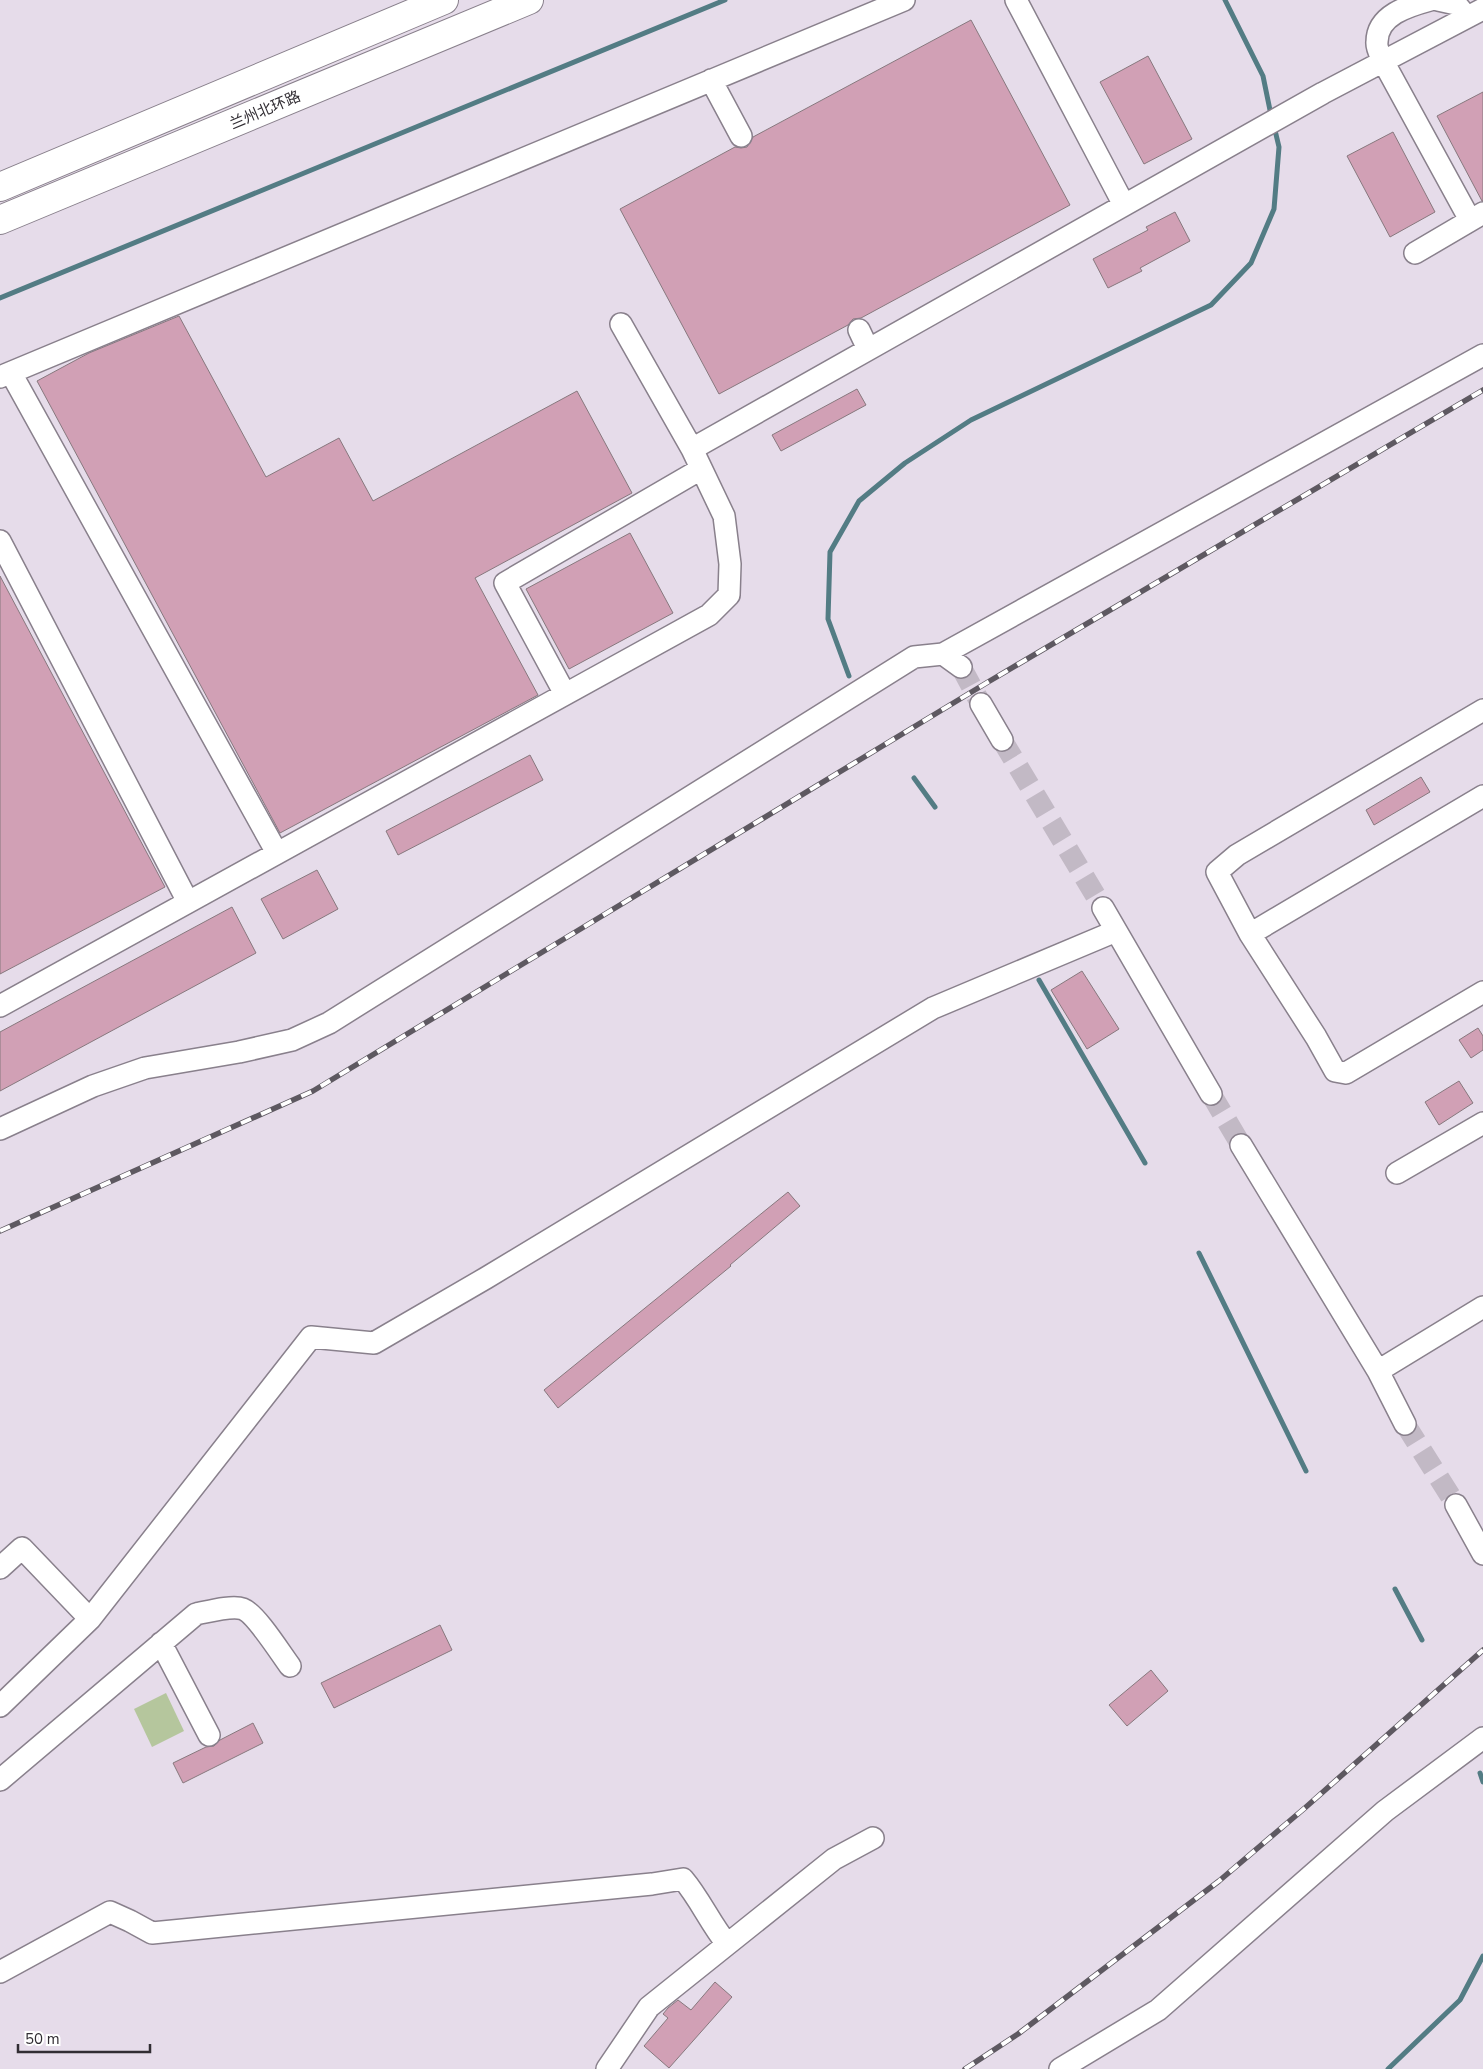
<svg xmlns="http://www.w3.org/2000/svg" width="1483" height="2069" viewBox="0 0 1483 2069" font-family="'Nunito Sans','Noto Sans SC',sans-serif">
<rect width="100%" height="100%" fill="#e6dcea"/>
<path fill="#b5c69d" d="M166,1693L184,1731L152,1747L134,1709Z"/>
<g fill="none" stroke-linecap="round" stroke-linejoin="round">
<path stroke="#537c84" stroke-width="5" d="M1225,0L1263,76L1271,115
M0,298L725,0
M849,676L828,619L830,552L859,501L905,463L971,420L1211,305L1251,263L1274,209L1279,147L1274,126
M914,778L935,807
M1039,980L1145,1163
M1199,1253L1306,1471
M1395,1589L1422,1640
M1480,1773L1483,1782
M1388,2069L1460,2000L1483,1956"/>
</g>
<path fill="#d1a0b5" stroke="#87787e" d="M971,20L1070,205L861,318L853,319L848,325L719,394L620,209L735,147L741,148L747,147L753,137Z
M1148,56L1192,139L1144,164L1100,82Z
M1483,92V201H1482L1437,116Z
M1393,132L1435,212L1390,237L1347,156Z
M1175,212L1190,241L1140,268L1142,271L1108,288L1093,259L1148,230L1146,227Z
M179,316L266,477L339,438L373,501L577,391L632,493L475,578L538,695L280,833L37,381L89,353Z
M857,389L866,405L781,451L772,435Z
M630,533L673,613L569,669L526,589Z
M0,576L165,887L0,974Z
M530,755L543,780L398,855L386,831Z
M1421,777L1430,792L1374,825L1366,810Z
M317,870L338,909L283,939L261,899Z
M232,907L256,953L0,1091V1032Z
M1082,971L1119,1029L1087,1049L1051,990Z
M1478,1028L1483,1036V1050L1471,1058L1459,1040Z
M1459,1081L1473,1103L1439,1125L1425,1102Z
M788,1192L800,1206L730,1265L731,1266L558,1408L544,1390Z
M440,1625L452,1650L334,1708L321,1683Z
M1151,1670L1168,1691L1127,1726L1109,1705Z
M253,1723L263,1743L183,1783L173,1763L206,1747L214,1746L220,1740Z
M715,1982L732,1997L669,2068L644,2046L668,2018L663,2014L668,2008L678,2000L691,2010Z"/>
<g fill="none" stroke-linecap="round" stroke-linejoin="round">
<path stroke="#c2b9c5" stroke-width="21" stroke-dasharray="21 11" stroke-linecap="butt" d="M961,667L981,704
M1002,740L1103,908
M1211,1094L1241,1145
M1405,1424L1456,1505"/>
<g stroke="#89808c" stroke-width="24">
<path id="minor" d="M1016,0L1124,205
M1430,0C1408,6 1377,15 1377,42C1376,48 1381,56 1383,61L1470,220
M1438,0L1456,4L1467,17
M711,80L741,136
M1415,253L1483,213
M859,330L868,349
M11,373L277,853
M0,377L904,0
M692,449L1323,93L1483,9
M0,541L188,902
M943,654L1483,355
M565,694L505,583L701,469
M981,704L1002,740
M1483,710L1237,855L1217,872L1250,934L1316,1037L1335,1071L1346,1073L1483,992
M1103,908L1211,1094
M1250,934L1483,796
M0,1006L709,615L729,595L730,564L724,516L692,449L621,324
M0,1129L93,1086L145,1068L239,1052L292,1040L329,1023L914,657L943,654L961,667
M1241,1145L1378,1371L1405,1424
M1397,1173L1483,1123
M1378,1371L1483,1307
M1456,1505L1483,1554
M0,1568L22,1548L90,1619
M161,1643L209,1735
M0,1706L90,1619L311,1337L374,1343L486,1278L933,1008L1116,931
M0,1780L196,1614C207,1612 232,1605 243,1609C256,1614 281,1654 290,1666
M0,1972L110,1912L130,1921L152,1933L652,1884L683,1879C700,1899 710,1923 727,1944
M607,2069L649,2007L834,1859L873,1838
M1060,2069L1158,2010L1385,1811L1483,1738"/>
</g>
<g stroke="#89808c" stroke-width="30">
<path id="highway" d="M0,187L444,0
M0,220L529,0"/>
</g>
<use href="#minor" stroke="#fff" stroke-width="21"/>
<use href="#highway" stroke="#fff" stroke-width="28"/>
<g stroke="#5e5961" stroke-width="5.5">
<path id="rail" d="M0,1231L313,1091L988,682L1483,390
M965,2069L1018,2034L1219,1881L1306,1807L1483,1650"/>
</g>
<use href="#rail" stroke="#fff" stroke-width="4" stroke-dasharray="11" stroke-linecap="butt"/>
</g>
<g text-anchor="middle" stroke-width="4" stroke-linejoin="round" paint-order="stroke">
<g font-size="15" fill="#312d33" stroke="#fff">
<text transform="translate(265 110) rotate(-23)" y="5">兰州北环路</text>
</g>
</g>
<path d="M18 2044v8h132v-8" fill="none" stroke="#312d33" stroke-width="2.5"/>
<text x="25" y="2044" font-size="15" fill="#312d33" stroke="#ffffff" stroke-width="4" paint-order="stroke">50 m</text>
</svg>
